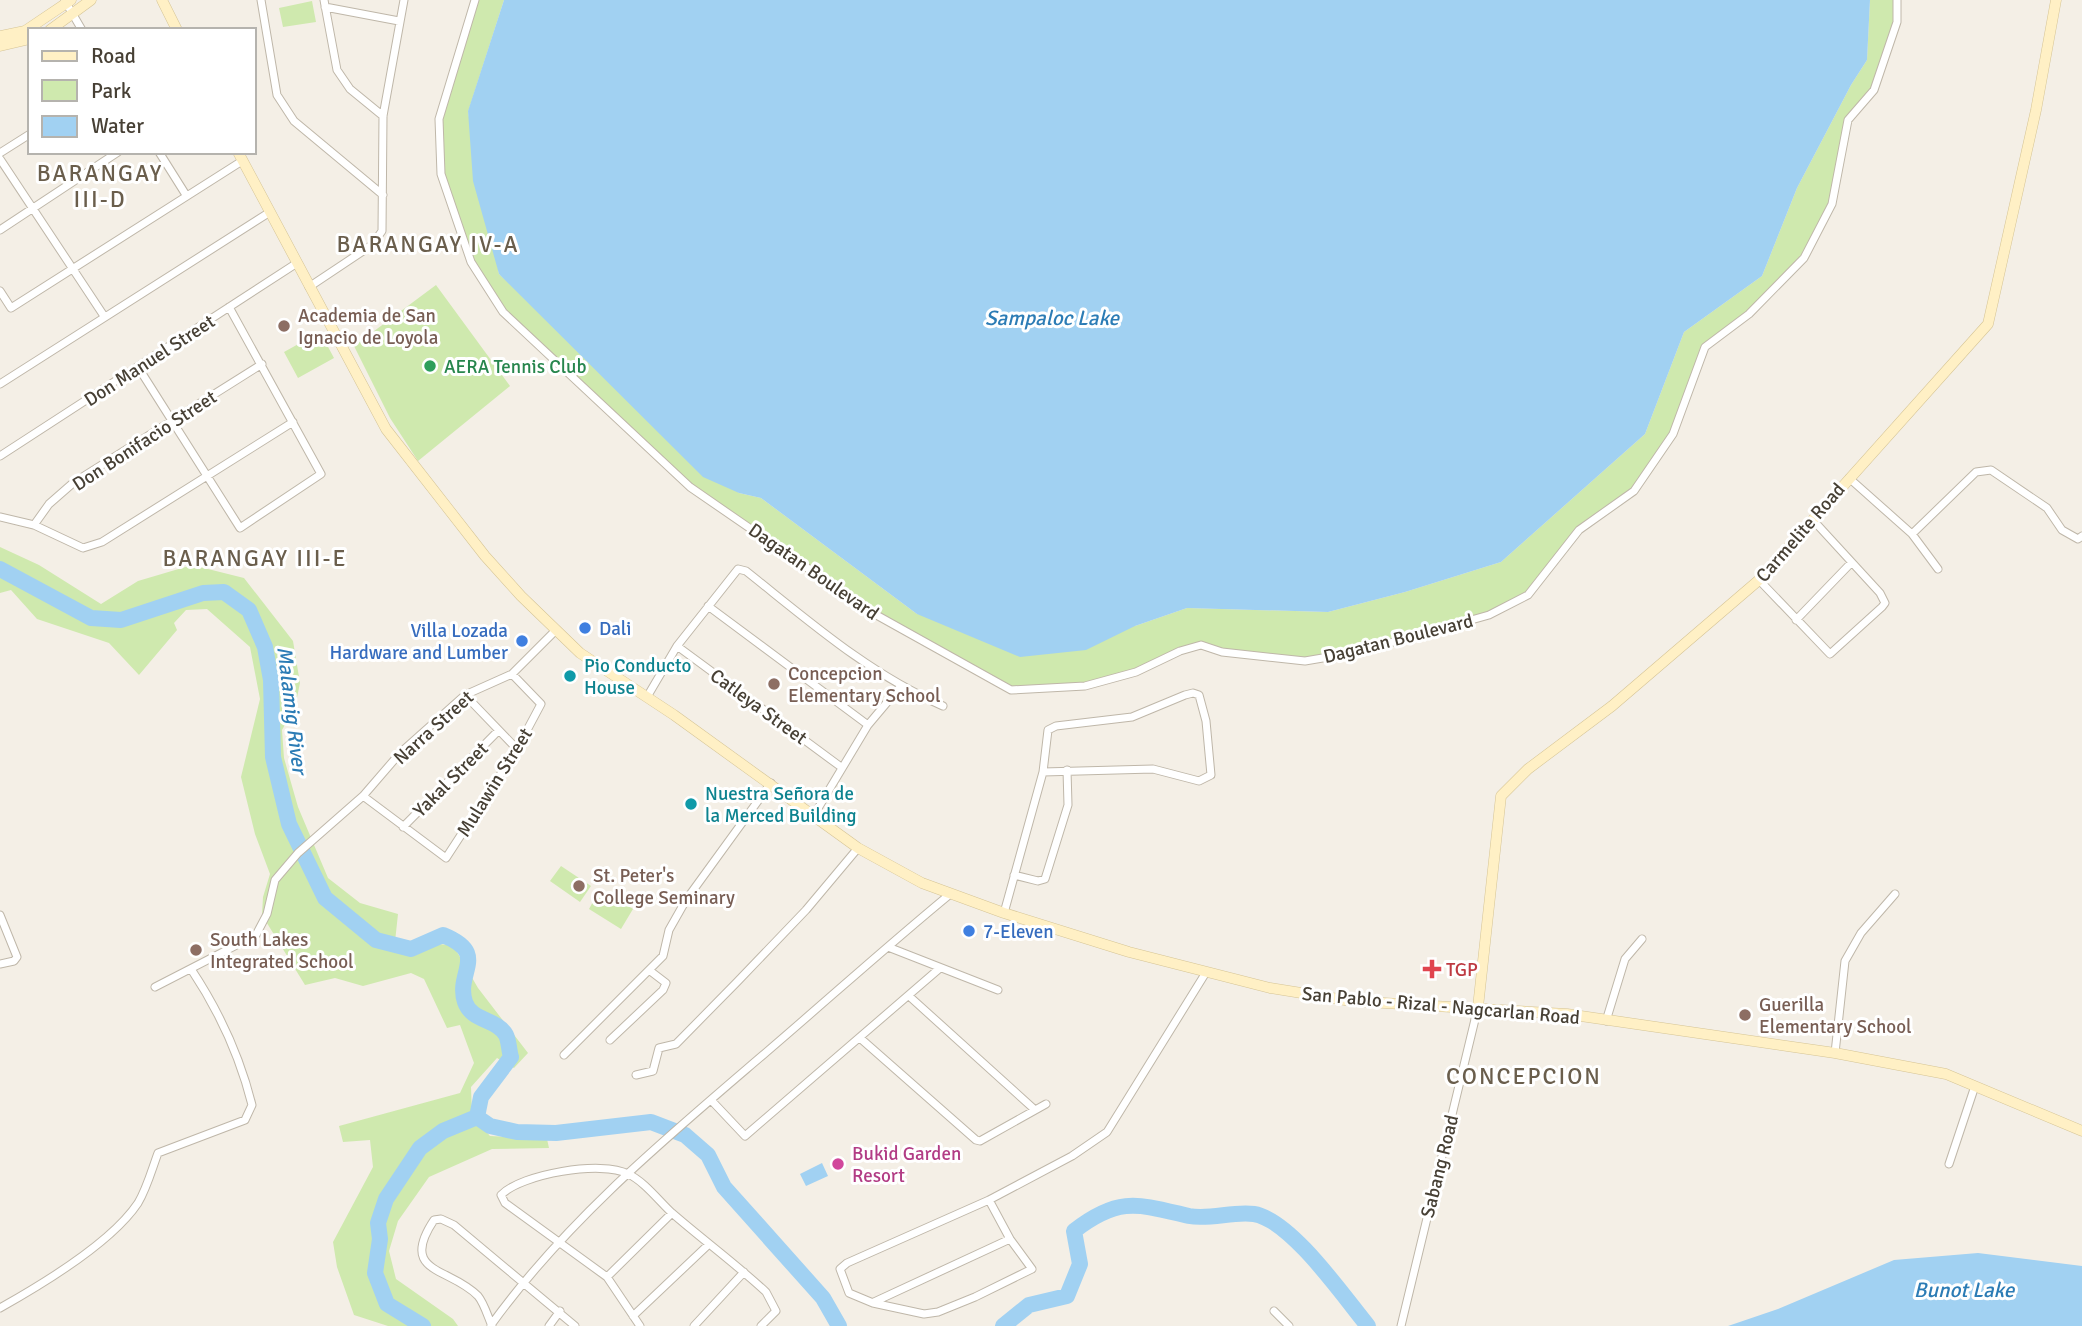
<svg xmlns="http://www.w3.org/2000/svg" width="2082" height="1326" viewBox="0 0 2082 1326" font-family="Signika,sans-serif">
<rect width="100%" height="100%" fill="#f4efe6"/>
<path fill="#cfe9ae" d="M475,0H504L468,112L499,274L739,493L761,498L917,614L1135,626L1187,608L1328,612L1405,592L1501,562L1645,434L1684,332L1762,276L1797,188L1851,85L1867,60L1870,0H1897V22L1868,97L1848,120L1832,204L1804,258L1749,314L1705,347L1673,434L1634,491L1579,530L1528,595L1489,615L1413,639L1305,661L1222,652L1201,645L1136,672L1085,686L1011,690L871,612L690,487L503,312L471,262L441,174L439,119Z
M312,1L316,22L283,27L279,8Z
M436,285L510,386L418,461L390,418L354,346Z
M320,332L334,358L298,378L284,352Z
M0,547L39,565L101,604L138,581L192,565L244,578L293,641L300,683L295,707L282,730L284,758L298,807L328,878L360,903L398,914L394,951L416,955L435,944L453,945L478,988L528,1053L514,1068L497,1058L471,1087L472,1114L490,1136L547,1139L549,1148L492,1149L429,1177L398,1221L389,1251L396,1279L453,1319L458,1326H388L354,1315L337,1267L333,1242L373,1167L370,1140L343,1142L339,1126L460,1093L474,1063L460,1025L447,1028L424,979L411,973L363,986L335,978L305,985L262,915L263,897L270,874L255,834L241,777L260,699L250,647L207,609L186,610L174,623L177,630L139,675L109,643L37,619L11,590L0,593Z
M561,866L591,886L580,902L550,881Z
M600,889L633,909L621,929L589,909Z"/>
<path fill="#a1d1f2" d="M504,0H1870L1867,60L1851,85L1797,188L1762,276L1684,332L1645,434L1501,562L1405,592L1328,612L1187,608L1135,626L1086,650L1020,657L917,614L761,498L739,493L703,477L499,274L473,181L468,111Z
M822,1163L828,1176L806,1186L800,1174Z
M1978,1253L2082,1266V1326H1728L1778,1309L1894,1260Z"/>
<g fill="none" stroke-linecap="round" stroke-linejoin="round">
<path stroke="#a1d1f2" stroke-width="16" d="M0,569L91,618L121,620L203,593L224,592L249,610L265,647L271,680L273,757L289,824L325,898L376,940L411,949L443,935C490,954 455,972 465,1002C472,1022 496,1018 506,1035C509,1041 509,1051 511,1057L481,1097L477,1117
M477,1117L490,1126L517,1132L556,1133L651,1122L685,1135L708,1155L724,1187L823,1298L839,1326
M423,1326L387,1304L375,1273L380,1239L378,1223L386,1199L420,1148L443,1131L477,1117
M1003,1326L1029,1305L1067,1296L1080,1264L1074,1231C1119,1196 1138,1204 1189,1216C1210,1220 1233,1211 1254,1214C1291,1220 1344,1297 1368,1326"/>
<g stroke="#bfb7a9" stroke-width="9">
<path id="street" d="M261,0L277,95L294,121L383,195
M324,0L337,70L350,89L383,116
M475,0L439,119L441,174L471,262L503,312L690,487L871,612L1011,690L1085,686L1136,672L1180,651L1201,645L1222,652L1305,661L1358,652L1489,615L1528,595L1579,530L1634,491L1673,434L1705,347L1749,314L1804,258L1832,204L1848,120L1874,90L1897,22V0
M65,1L82,30
M325,7L399,21
M159,152L186,195
M0,153L30,134
M0,159L104,316
M0,230L118,152
M309,287L372,245L382,231L383,116L404,0
M0,291L11,308L242,161
M138,367L240,528L321,474L229,307
M0,384L270,212
M0,456L297,263
M1849,478L1912,534L1938,569
M0,517L34,525L83,548L102,542L293,422
M34,525L49,504L73,483L262,364
M1912,534L1976,472L1991,470L2047,508L2062,530L2078,539L2082,536
M1759,580L1830,654L1882,607L1885,603L1880,593L1813,520
M708,606L868,725
M1796,620L1851,563
M677,646L841,767
M465,695L517,749
M647,697L677,646L738,569L746,571C809,621 869,674 943,706
M363,796L446,858L517,749L541,704L512,674
M814,815L868,725L900,687
M403,827L498,731
M1014,875L1038,881L1045,879L1068,805L1067,770
M1004,913L1043,772L1048,730L1056,726L1132,717L1185,695L1193,693L1199,695L1206,721L1211,775L1199,781L1153,769L1043,772
M0,915L17,957L14,961L0,964
M888,947L998,990
M155,987L256,935L267,914L275,880L298,853L363,796L401,752L465,695L512,674L555,631
M909,996L1034,1109
M1606,1021L1625,959L1642,939
M860,1038L976,1140L980,1141L1046,1104
M610,1040L663,990L666,983L649,970
M1835,1053L1845,961L1861,933L1895,894
M564,1055L663,956L669,930L686,900L771,783
M636,1075L653,1071L659,1048L676,1044L737,982L806,910L858,848
M711,1100L745,1136L940,968
M1949,1164L1975,1086
M989,1200L1010,1239L1032,1269L975,1297L938,1312L924,1314L873,1303L849,1293L840,1269L847,1263L989,1200L1072,1156L1107,1132L1205,974
M607,1277L672,1213
M874,1302L1010,1239
M0,1308C41,1285 112,1242 138,1203C147,1188 152,1169 158,1153L245,1120L252,1105C240,1057 219,1011 191,969
M1274,1311L1289,1326
M633,1316L708,1245
M491,1325C566,1221 666,1138 763,1055C825,1002 886,947 949,895
M492,1326C488,1317 484,1303 478,1296C450,1267 398,1274 434,1220L441,1219L454,1225L575,1326
M549,1326L560,1311
M640,1326L607,1277L505,1203L501,1195C521,1174 602,1160 628,1174C644,1181 659,1201 672,1213C703,1240 736,1264 766,1292L776,1311L761,1326
M694,1326L744,1272
M1401,1326L1478,1007"/>
</g>
<g stroke="#d5c495" stroke-width="11">
<path id="secondary" d="M162,0L177,30
M50,30L91,0
M0,36L25,31L71,0
M0,46L30,39
M238,152L386,429L485,556L521,596L580,653L674,715L858,848L922,883L1004,913L1129,952L1270,988L1351,1001L1567,1014L1835,1053L1946,1074L2082,1131
M1478,1007L1501,796L1528,769L1612,706L1759,580L1988,324L2036,110L2056,0"/>
</g>
<use href="#street" stroke="#fff" stroke-width="7"/>
<use href="#secondary" stroke="#fff0c5" stroke-width="10"/>
</g>
<g fill="#8d6e63" stroke="#fff" stroke-width="2.5">
<circle cx="284" cy="326" r="7"/>
<circle cx="774" cy="684" r="7"/>
<circle cx="579" cy="886" r="7"/>
<circle cx="196" cy="950" r="7"/>
<circle cx="1745" cy="1015" r="7"/>
</g>
<circle fill="#2e9e5b" stroke="#fff" stroke-width="2.5" cx="430" cy="366" r="7"/>
<g fill="#3f7fe0" stroke="#fff" stroke-width="2.5">
<circle cx="585" cy="628" r="7"/>
<circle cx="522" cy="641" r="7"/>
<circle cx="969" cy="931" r="7"/>
</g>
<g fill="#0f9aa8" stroke="#fff" stroke-width="2.5">
<circle cx="570" cy="676" r="7"/>
<circle cx="691" cy="804" r="7"/>
</g>
<path fill="#e0444e" stroke="#fff" stroke-width="2.5" d="M1428.5 958.5h7v7h7v7h-7v7h-7v-7h-7v-7h7z"/>
<circle fill="#d1479c" stroke="#fff" stroke-width="2.5" cx="838" cy="1164" r="7"/>
<g text-anchor="middle" stroke-width="6" stroke-linejoin="round" paint-order="stroke">
<g font-size="19" fill="#785e54" stroke="#fff" text-anchor="start">
<text x="298" y="322">Academia de San<tspan x="298" dy="22">Ignacio de Loyola</tspan></text>
<text x="788" y="680">Concepcion<tspan x="788" dy="22">Elementary School</tspan></text>
<text x="593" y="882">St. Peter's<tspan x="593" dy="22">College Seminary</tspan></text>
<text x="210" y="946">South Lakes<tspan x="210" dy="22">Integrated School</tspan></text>
<text x="1759" y="1011">Guerilla<tspan x="1759" dy="22">Elementary School</tspan></text>
</g>
<g font-size="19" fill="#474035" stroke="#fff">
<text transform="translate(149 360) rotate(-33)" y="7">Don Manuel Street</text>
<text transform="translate(144 440) rotate(-33)" y="7">Don Bonifacio Street</text>
<text transform="translate(1800 532) rotate(-49)" y="7">Carmelite Road</text>
<text transform="translate(814 571) rotate(35)" y="7">Dagatan Boulevard</text>
<text transform="translate(1398 638) rotate(-14)" y="7">Dagatan Boulevard</text>
<text transform="translate(759 706) rotate(36)" y="7">Catleya Street</text>
<text transform="translate(433 727) rotate(-42)" y="7">Narra Street</text>
<text transform="translate(450 779) rotate(-45)" y="7">Yakal Street</text>
<text transform="translate(494 782) rotate(-58)" y="7">Mulawin Street</text>
<text transform="translate(1441 1005) rotate(5)" y="7">San Pablo - Rizal - Nagcarlan Road</text>
<text transform="translate(1439 1166) rotate(-76)" y="7">Sabang Road</text>
</g>
<g font-size="19" fill="#27864d" stroke="#fff" text-anchor="start">
<text x="444" y="373">AERA Tennis Club</text>
</g>
<g font-size="19" fill="#366cbe" stroke="#fff" text-anchor="start">
<text x="599" y="635">Dali</text>
<text x="508" y="637" text-anchor="end">Villa Lozada<tspan x="508" dy="22">Hardware and Lumber</tspan></text>
<text x="983" y="938">7-Eleven</text>
</g>
<g font-size="19" fill="#0d838f" stroke="#fff" text-anchor="start">
<text x="584" y="672">Pio Conducto<tspan x="584" dy="22">House</tspan></text>
<text x="705" y="800">Nuestra Señora de<tspan x="705" dy="22">la Merced Building</tspan></text>
</g>
<g font-size="19" fill="#be3a42" stroke="#fff" text-anchor="start">
<text x="1446" y="976">TGP</text>
</g>
<g font-size="19" fill="#b23c85" stroke="#fff" text-anchor="start">
<text x="852" y="1160">Bukid Garden<tspan x="852" dy="22">Resort</tspan></text>
</g>
<g font-size="21" font-style="italic" fill="#2c7cb5" stroke="#fff">
<text x="1052" y="325">Sampaloc Lake</text>
<text transform="translate(292 710) rotate(83)" y="7">Malamig River</text>
<text x="1964" y="1297">Bunot Lake</text>
</g>
<g font-size="23" letter-spacing="2" fill="#6a5e4c" stroke="#fff">
<text x="100" y="181">BARANGAY<tspan x="100" dy="26">III-D</tspan></text>
<text x="428" y="252">BARANGAY IV-A</text>
<text x="255" y="566">BARANGAY III-E</text>
<text x="1524" y="1084">CONCEPCION</text>
</g>
</g>
<rect x="28" y="28" width="228" height="126" fill="#ffffff" stroke="#b5b3ae" stroke-width="2"/>
<rect x="42" y="51" width="35" height="10" fill="#fff0c5" stroke="#b5b3ae" stroke-width="2"/>
<text x="91" y="63" font-size="21" fill="#474035">Road</text>
<rect x="42" y="80" width="35" height="21" fill="#cfe9ae" stroke="#b5b3ae" stroke-width="2"/>
<text x="91" y="98" font-size="21" fill="#474035">Park</text>
<rect x="42" y="116" width="35" height="21" fill="#a1d1f2" stroke="#b5b3ae" stroke-width="2"/>
<text x="91" y="133" font-size="21" fill="#474035">Water</text>
</svg>
